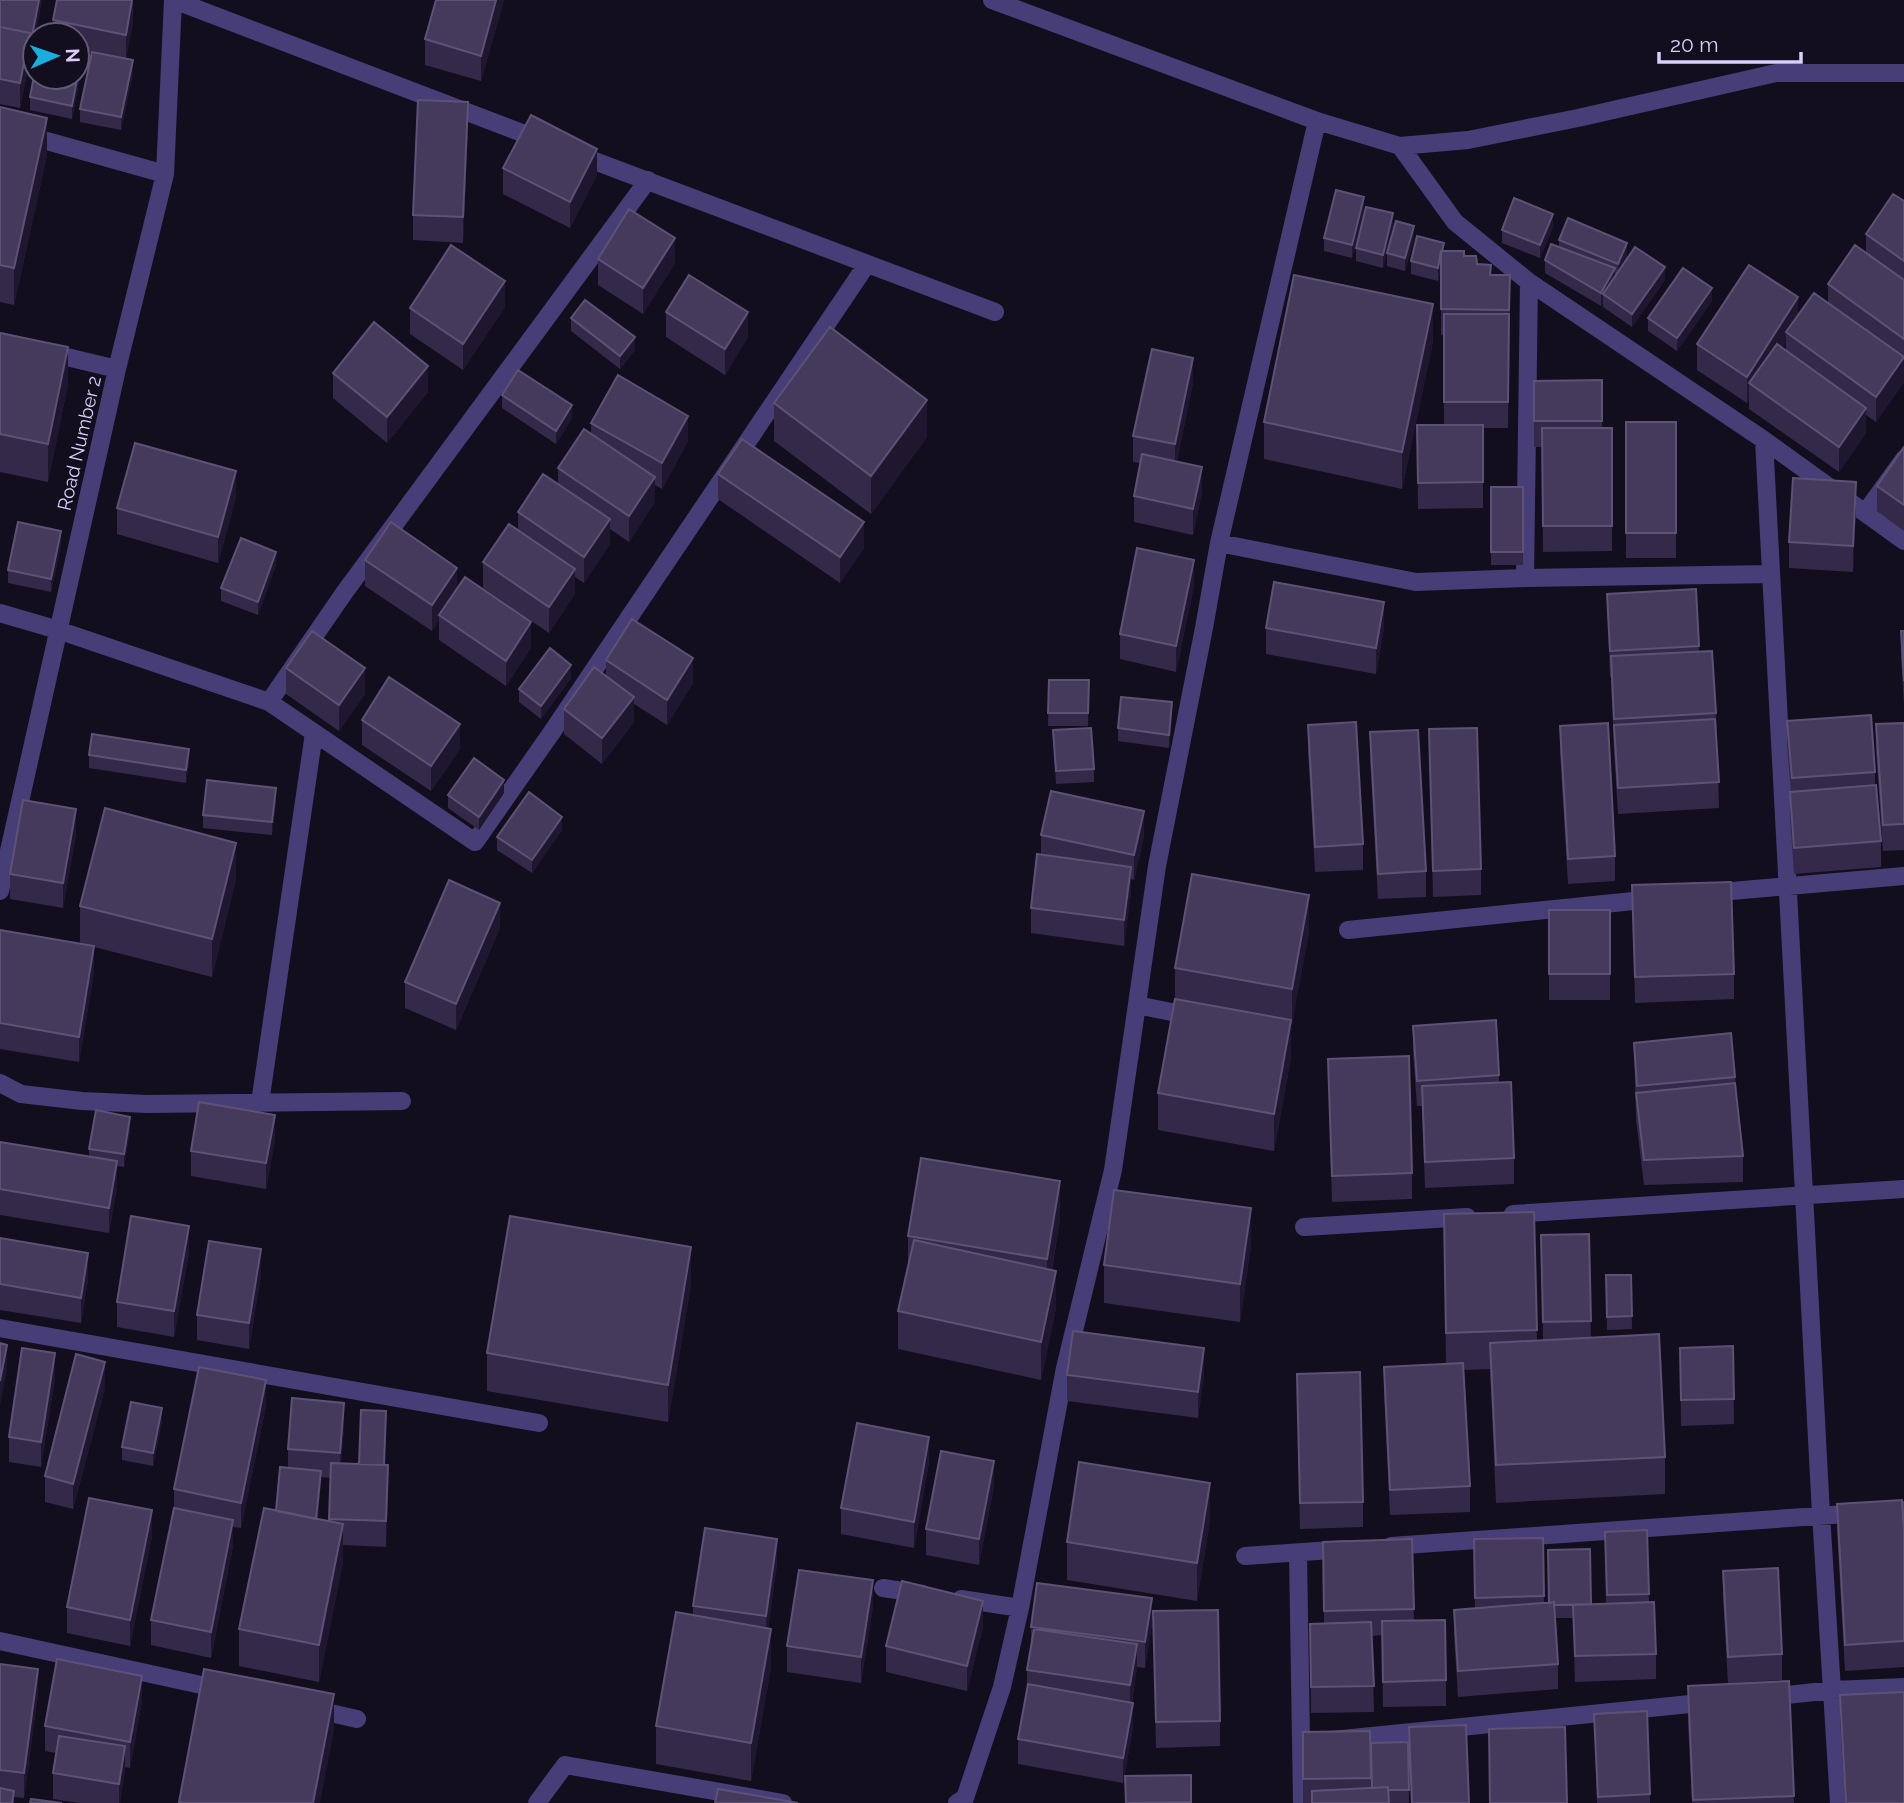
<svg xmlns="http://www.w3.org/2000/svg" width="1904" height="1803" viewBox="0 0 1904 1803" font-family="Raleway,sans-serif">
<rect width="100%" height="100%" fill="#130e1d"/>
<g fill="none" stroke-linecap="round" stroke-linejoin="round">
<path stroke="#483e77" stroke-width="18" d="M174,0L543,141
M992,0L1317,121
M0,128L165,174
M1400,146L1455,222L1529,282L1764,440L1904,541
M576,154L995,312
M0,341L117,369
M1764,440L1821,1514L1839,1803
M1865,513L1904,459
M1219,543L1416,582L1525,578L1771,574
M1525,578L1529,282
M0,613L58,630L269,702L475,842L552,732L867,264
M269,702L344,593L648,180
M0,891L117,369L165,174L173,0
M1709,893L1904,876
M1348,930L1653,899
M1137,1005L1196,1017
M0,1083L21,1094L82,1101L147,1104L402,1101
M260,1103L314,733
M1513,1214L1904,1189
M1304,1227L1467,1217
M0,1328L539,1423
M1391,1546L1904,1510
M1298,1553L1302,1803
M1245,1556L1346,1549
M883,1588L923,1594
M961,1599L1020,1608
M0,1641L224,1690
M1769,1697L1833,1690L1904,1687
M313,1709L357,1719
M1302,1743L1710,1702
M537,1803L565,1765L783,1803
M957,1803L965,1798L1002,1687L1020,1608L1065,1368L1113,1170L1157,866L1204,628L1219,543L1317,121L1400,146L1468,140L1578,118L1776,73H1904"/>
</g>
<path fill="#342949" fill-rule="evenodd" d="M0,0H42L32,49L30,48V59L20,108L0,104Z
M133,0V22L126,59L133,73L121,130L80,122V109L91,53L83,52V61L72,119L30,110V97L77,77V35H53V20Z
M436,0H504L481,81L425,65V39Z
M0,107L47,155L14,305L0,302Z
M468,128L463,243L413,240V215Z
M503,168L597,175L570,228L503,194Z
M1904,201V382L1876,422L1866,415V433L1839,472L1749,409V400L1747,403L1697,370V344L1798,315L1828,303V284L1866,253V234ZM1786,342V351L1782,348Z
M1364,210L1352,258L1324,251V238Z
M1393,226L1383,268L1356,261V248Z
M1553,227L1540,258L1502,243V230Z
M1414,239L1405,271L1387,266V253Z
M1559,240L1627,256L1623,265L1665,280L1632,327L1603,307V302L1601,306L1545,273V260L1559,247Z
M1444,251L1464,256L1491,275H1510L1508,428H1483V508L1418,509L1417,425H1444V335H1441V269L1438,281L1411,274V261Z
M598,259L675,263L643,314L598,285Z
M1712,301L1677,351L1648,331V318Z
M505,307L463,370L410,334V308Z
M666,312L748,337L725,375L666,337Z
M571,318L635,350L620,369L571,331Z
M0,333L68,384L48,482L0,472Z
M1433,341L1402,489L1264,459V422Z
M333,373L428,392L387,443L333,398Z
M1602,380V428H1612V551L1543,552L1542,447H1534V381Z
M1193,383L1177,461L1202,492L1193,535L1134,522V496L1140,463L1133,462V436Z
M502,395L572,418L556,444L502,408Z
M774,403L927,437L871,514L774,441Z
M1626,422H1676V558H1626Z
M591,423L688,441L662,489L655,485V502L629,542L610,529V544L584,583L575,577V594L549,633L483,588V562L518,530V512L558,484V468L591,434Z
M1904,447V531L1877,511V486Z
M718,474L864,548L840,583L718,499Z
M1491,487H1523V565H1491Z
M236,497L218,563L117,534V508Z
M1856,508L1853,572L1789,568V542Z
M61,544L51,592L8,583V570Z
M365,560L457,588L531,648L506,686L439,640V620L432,631L365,586Z
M276,565L258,615L221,601V588Z
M1194,586L1176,672L1120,659V634Z
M1696,589L1699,651L1716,713L1719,808L1618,814L1614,751L1611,677H1610L1607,594Z
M1266,628H1384L1376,674L1266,654Z
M1901,631H1904V706L1901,657Z
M606,660L693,683L667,725L634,704V722L602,764L564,734V709L606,676Z
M286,668L365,694L339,731L286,694Z
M571,678L541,719L519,702V689Z
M1049,680H1089L1088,726H1048Z
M1172,715L1169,748L1118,741V728Z
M362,720L460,749L431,791L362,745Z
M1787,721L1875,772V785L1881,841V867L1794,874L1790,817V792H1791L1787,746Z
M1904,723V850L1883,851L1876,750V724Z
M1308,725L1363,844V870L1315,872L1308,750Z
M1560,726L1615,856V881L1568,884L1560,752Z
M1429,729L1481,869V895L1433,897Z
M1053,730L1094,769V782L1056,784Z
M1370,732L1426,871V897L1378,899L1370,758Z
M89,755L189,762L186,783L89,768Z
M504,793L479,830L448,808V795Z
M276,801L272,835L203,828V815Z
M562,830L532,873L497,850V837Z
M76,835L63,908L10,899V874Z
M1041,835L1144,836L1134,880L1131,879V892L1124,946L1031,933V908L1041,855Z
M236,880L212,977L94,947V972L79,1062L0,1049V930L91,946L80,943V906Z
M1632,885L1734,974V999L1635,1003Z
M1549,910H1610V1000H1549Z
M500,928L456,1030L405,1008V982Z
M1309,932L1291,1026V1058L1274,1151L1158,1130V1093L1175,999V968Z
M1413,1026L1499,1075V1083L1514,1158V1184L1425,1188L1422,1106H1417L1413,1052Z
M1634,1043L1735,1077L1743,1156V1182L1644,1185L1636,1119Z
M1328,1059L1412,1173V1199L1332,1202Z
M130,1130L124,1167L117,1166V1187L109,1233L0,1215V1142L89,1157V1149Z
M275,1140L266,1189L191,1176V1151Z
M1534,1212L1537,1341L1543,1340L1541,1235L1589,1234L1591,1338L1665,1457V1494L1496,1503L1490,1369L1464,1370L1470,1486V1512L1390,1515L1384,1393V1367L1446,1364L1444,1214Z
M1060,1219L1052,1270L1056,1308L1041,1380L898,1349V1311L908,1268V1236Z
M0,1238L88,1279L81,1323L0,1310Z
M1251,1246L1240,1322L1104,1303V1265Z
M189,1252L174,1337L117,1327V1302Z
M261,1275L249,1349L197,1340V1315Z
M1606,1275H1631L1632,1329L1607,1330Z
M691,1285L668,1422L487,1391V1353Z
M1733,1346L1734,1424L1681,1426L1680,1348Z
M1204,1374L1198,1418L1067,1401V1375Z
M1297,1374L1363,1502V1527L1300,1529Z
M55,1378L41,1467L9,1462V1437Z
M105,1388L73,1509L45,1502V1476Z
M266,1406L241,1528L233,1527V1546L211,1658L151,1645V1620L174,1508V1489Z
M162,1421L153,1466L122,1460V1447Z
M386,1424L384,1465L388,1490L386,1547L343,1545V1562L319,1682L239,1666V1629L276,1511L288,1468V1449L344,1428L341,1463L359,1464ZM321,1477L330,1478L329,1521L318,1519Z
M929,1462L914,1548L841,1534V1508Z
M994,1486L979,1565L926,1555V1529Z
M1837,1504L1904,1530V1667L1845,1671L1837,1530Z
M1210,1520L1197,1601L1067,1580V1542Z
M1647,1530L1649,1602L1656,1654V1679L1575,1682L1573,1618H1555L1558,1664V1689L1458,1697L1454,1635V1610L1475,1608L1474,1539L1543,1538L1544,1603L1606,1604L1605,1532Z
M152,1536L130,1646L67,1633V1607Z
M1412,1539L1414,1620L1446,1680V1706L1383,1707L1382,1635L1372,1636L1374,1712L1311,1713L1310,1624L1324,1623L1323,1542Z
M777,1564L768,1629L771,1667L751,1781L656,1764V1726L693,1615V1606Z
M1723,1571L1782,1654V1680L1728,1683L1723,1597Z
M873,1606L861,1683L787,1672V1646Z
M1153,1611L1220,1721V1746L1156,1748Z
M1152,1624L1145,1668L1137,1667L1132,1702L1133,1728L1123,1783L1018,1764V1739L1027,1687V1670L1031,1649V1627Z
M983,1626L967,1691L886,1672V1646Z
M0,1664L38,1694L24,1798L14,1797V1803H0Z
M1789,1681L1794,1803H1692L1688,1723V1686Z
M1840,1695L1904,1803H1845L1840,1721Z
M142,1701L130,1768L125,1767L120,1803H79L53,1799V1773L56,1753L45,1751V1726Z
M1594,1714L1650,1794V1803H1597Z
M1409,1727L1469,1803H1411Z
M1370,1731L1371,1788H1372L1408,1742L1409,1803H1303V1732Z"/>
<path fill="#1f1630" d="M39,0H42V2L32,49V36Z
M132,0L133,22L126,60V35Z
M496,0H504L481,81V56Z
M30,33V59L20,108V83Z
M83,48V61L72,119V106Z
M133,60V73L121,130V117Z
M468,102V128L463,243V217Z
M47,118V155L14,305V268Z
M597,149V175L570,228V202Z
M1364,197V210L1352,258V245Z
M1393,213V226L1383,268V255Z
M1553,214V227L1540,258V245Z
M1414,226V239L1405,271V258Z
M675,238V263L643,314V288Z
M1444,243V256L1438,281V268Z
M1627,243V256L1618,277V264Z
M1665,267V280L1632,327V314Z
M1615,268V281L1603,294V302L1601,306V293Z
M505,281V307L463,370V344Z
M1712,288V301L1677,351V338Z
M1798,297V323L1786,332V342L1756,388L1749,383V400L1747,403V377Z
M1433,304V341L1402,489V452Z
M748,312V337L725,375V349Z
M635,337V350L620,369V356Z
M68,347V384L48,482V444Z
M1904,357V382L1876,422V397Z
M1193,358V383L1175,470V444Z
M428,366V392L387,443V417Z
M927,400V437L871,514V476Z
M572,405V418L556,444V431Z
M1866,408V433L1839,472V447Z
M688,416V441L662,489V463Z
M1202,467V492L1193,535V509Z
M236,471V497L218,563V537Z
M655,477V502L629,542V516Z
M1856,482V508L1853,572V546Z
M610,519V544L584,583V557Z
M864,522V548L840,583V557Z
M61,531V544L51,592V579Z
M276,552V565L258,615V602Z
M1194,560V586L1176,672V646Z
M457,568V593L439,615V620L432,631V605Z
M575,569V594L549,633V607Z
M1384,602V628L1376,674V648Z
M531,622V648L506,686V661Z
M693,658V683L667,725V700Z
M571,665V678L541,719V706Z
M365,668V694L339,731V705Z
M634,697V722L602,764V738Z
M1172,702V715L1169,748V735Z
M460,724V749L431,791V766Z
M189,749V762L186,783V770Z
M504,780V793L479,830V817Z
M276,788V801L272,835V822Z
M76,809V835L63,908V883Z
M1144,811V836L1134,880V855Z
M562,817V830L532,873V860Z
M236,843V880L212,977V939Z
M1131,867V892L1124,946V920Z
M1309,895V932L1292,1026V989Z
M500,903V928L456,1030V1004Z
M94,946V972L79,1062V1037Z
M1291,1020V1058L1274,1151V1114Z
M275,1115V1140L266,1189V1163Z
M130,1117V1130L124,1167V1154Z
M117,1161V1187L109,1233V1208Z
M1060,1181V1219L1047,1296V1259Z
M1251,1208V1246L1240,1322V1284Z
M189,1226V1252L174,1337V1311Z
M691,1247V1285L668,1422V1385Z
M261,1249V1275L249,1349V1323Z
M88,1253V1279L81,1323V1298Z
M1056,1271V1308L1041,1380V1342Z
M7,1345V1370L0,1406V1381Z
M1204,1348V1374L1198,1418V1392Z
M55,1353V1378L41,1467V1442Z
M105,1362V1388L73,1509V1484Z
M266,1380V1406L241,1528V1503Z
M344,1403V1428L340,1478V1453Z
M162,1408V1421L153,1466V1453Z
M929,1437V1462L914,1548V1522Z
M994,1461V1486L979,1565V1539Z
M388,1465V1490L386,1547V1521Z
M321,1471V1484L315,1542V1529Z
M1210,1483V1520L1197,1601V1563Z
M152,1510V1536L130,1646V1620Z
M233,1520V1546L211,1658V1632Z
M343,1524V1562L319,1682V1645Z
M777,1539V1564L766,1642V1616Z
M873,1580V1606L861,1683V1657Z
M1152,1598V1624L1145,1668V1642Z
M983,1601V1626L967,1691V1666Z
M771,1629V1667L751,1781V1743Z
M1137,1644V1670L1130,1710V1685Z
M38,1669V1694L24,1798V1773Z
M142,1676V1701L130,1768V1742Z
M334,1694V1731L320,1803H313Z
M1133,1703V1728L1123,1783V1758Z
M125,1746V1772L120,1803H119V1784Z"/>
<path fill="#453a5c" stroke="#5d5275" stroke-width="2" d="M0,0H39L32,36L30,35V33L0,27Z
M57,0H132L126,35L53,20Z
M436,0H496L481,56L425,39Z
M0,27L30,33L20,83L0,79Z
M77,47L83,48L72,106L30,97L35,71V77H77Z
M92,52L133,60L121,117L80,109Z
M418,100L468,102L463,217L413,215Z
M0,107L47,118L14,268L0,265Z
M531,115L597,149L570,202L503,168Z
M1336,190L1364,197L1352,245L1324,238Z
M1893,194L1904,201V261L1866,234Z
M1514,198L1553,214L1540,245L1502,230Z
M1366,207L1393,213L1383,255L1356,248Z
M629,209L675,238L643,288L598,259Z
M1568,218L1627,243L1618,264L1559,240Z
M1396,221L1414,226L1405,258L1387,253Z
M1417,236L1444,243L1442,251H1441L1438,268L1411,261Z
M1551,244L1615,268L1601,293L1545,260Z
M451,245L505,281L463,344L410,308Z
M1855,245L1904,280V339L1828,284Z
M1635,247L1665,267L1632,314L1603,294Z
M1441,251H1464V256H1476L1477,264L1491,265L1490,275H1510L1509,310L1441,309Z
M1749,265L1798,297L1747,377L1697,344Z
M1683,268L1712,288L1677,338L1648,318Z
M689,275L748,312L725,349L666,312Z
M1294,275L1433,304L1402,452L1264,422Z
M1814,293L1904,357L1876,397L1786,332Z
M585,300L635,337L620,356L571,318Z
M1444,314H1509L1508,402H1444Z
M374,322L428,366L387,417L333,373Z
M830,327L927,400L871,476L774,403Z
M0,333L68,347L48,444L0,434Z
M1777,344L1866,408L1839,447L1749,383Z
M1152,349L1193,358L1175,444L1133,436Z
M518,370L572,405L556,431L502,395Z
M618,375L688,416L662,463L591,423Z
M1602,380V421H1534V381Z
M1626,422H1676V533H1626Z
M1417,425H1483V482L1418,483Z
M1542,428H1612V526H1543Z
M584,429L655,477L629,516L558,468Z
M742,439L864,522L840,557L718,474Z
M135,443L236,471L218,537L117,508Z
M1904,447V505L1877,486Z
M1142,454L1202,467L1193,509L1134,496Z
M543,474L610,519L584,557L518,512Z
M1793,478L1856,482L1853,546L1789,542Z
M1491,487H1523V552H1491Z
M18,522L61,531L51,579L8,570Z
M391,522L457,568L432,605L365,560Z
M509,524L575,569L549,607L483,562Z
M241,538L276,552L258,602L221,588Z
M1137,548L1194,560L1176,646L1120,634Z
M465,577L531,622L506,661L439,615Z
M1274,582L1384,602L1376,648L1266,628Z
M1696,589L1699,646L1610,651L1607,594Z
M632,619L693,658L667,700L606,660Z
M312,631L365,668L339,705L286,668Z
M1901,631H1904V681Z
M550,648L571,665L541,706L519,689Z
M1712,651L1716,713L1614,719L1611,656Z
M594,667L634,697L602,738L564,709Z
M389,677L460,724L431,766L362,720Z
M1049,680H1089L1088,713H1048Z
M1121,697L1172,702L1169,735L1118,728Z
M1871,715L1875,772L1792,778L1787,721Z
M1715,719L1719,782L1618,788L1614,725Z
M1356,722L1363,844L1315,847L1308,725Z
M1608,723L1615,856L1568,859L1560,726Z
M1904,723V824L1883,825L1876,724Z
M1091,728L1094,769L1056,771L1053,730Z
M1477,728L1481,869L1433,871L1429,729Z
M1418,730L1426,871L1378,874L1370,732Z
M92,734L189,749L186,770L89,755Z
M474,758L504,780L479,817L448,795Z
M207,780L276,788L272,822L203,815Z
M1876,785L1881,841L1794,848L1790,792Z
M1051,791L1144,811L1134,855L1041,835Z
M529,792L562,817L532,860L497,837Z
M23,800L76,809L63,883L10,874Z
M105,808L236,843L212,939L80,906Z
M1037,854L1131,867L1124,920L1031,908Z
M1192,874L1309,895L1292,989L1175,968Z
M449,880L500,903L456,1004L405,982Z
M1731,882L1734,974L1635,977L1632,885Z
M1549,910H1610V974H1549Z
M0,930L94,946L79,1037L0,1023Z
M1175,999L1291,1020L1274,1114L1158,1093Z
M1496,1020L1499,1075L1417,1081L1413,1026Z
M1731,1033L1735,1077L1637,1086L1634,1043Z
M1409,1056L1412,1173L1332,1176L1328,1059Z
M1511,1082L1514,1158L1425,1162L1422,1086Z
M1735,1083L1743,1156L1644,1160L1636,1093Z
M199,1102L275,1115L266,1163L191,1151Z
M96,1110L130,1117L124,1154L89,1149Z
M0,1142L117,1161L109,1208L0,1189Z
M921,1158L1060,1181L1047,1259L908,1236Z
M1114,1190L1251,1208L1240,1284L1104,1265Z
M1534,1212L1537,1330L1446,1333L1444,1214Z
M131,1216L189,1226L174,1311L117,1302Z
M510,1216L691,1247L668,1385L487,1353Z
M1589,1234L1591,1321L1543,1322L1541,1235Z
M0,1238L88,1253L81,1298L0,1284Z
M914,1240L1056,1271L1041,1342L898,1311Z
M209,1241L261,1249L249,1323L197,1315Z
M1606,1275H1631L1632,1316L1607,1317Z
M1073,1331L1204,1348L1198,1392L1067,1375Z
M1659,1334L1665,1457L1496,1465L1490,1343Z
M0,1343L7,1345L0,1381Z
M1733,1346L1734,1399L1681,1400L1680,1348Z
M22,1348L55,1353L41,1442L9,1437Z
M76,1354L105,1362L73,1484L45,1476Z
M1463,1363L1470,1486L1390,1490L1384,1367Z
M199,1367L266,1380L241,1503L174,1489Z
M1360,1372L1363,1502L1300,1503L1297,1374Z
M292,1398L344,1403L340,1453L288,1449Z
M131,1402L162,1408L153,1453L122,1447Z
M361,1410L386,1411L384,1465L359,1464Z
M857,1423L929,1437L914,1522L841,1508Z
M941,1451L994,1461L979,1539L926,1529Z
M1079,1462L1210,1483L1197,1563L1067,1542Z
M331,1463L388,1465L386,1521L329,1519Z
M280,1467L321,1471L316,1519L276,1511Z
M89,1498L152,1510L130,1620L67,1607Z
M1902,1500L1904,1530V1641L1845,1645L1837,1504Z
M174,1508L233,1520L211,1632L151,1620Z
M264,1508L343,1524L319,1645L239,1629Z
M705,1528L777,1539L766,1616L693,1606Z
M1647,1530L1649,1594L1607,1595L1605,1532Z
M1543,1538L1544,1596L1475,1598L1474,1539Z
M1412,1539L1414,1609L1324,1611L1323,1542Z
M1590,1549L1591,1604L1554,1605V1602L1549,1603L1548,1550Z
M1778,1568L1782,1654L1728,1657L1723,1571Z
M799,1570L873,1580L861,1657L787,1646Z
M902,1581L983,1601L967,1666L886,1646Z
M1037,1583L1152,1598L1145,1642L1031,1627Z
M1554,1602L1558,1664L1458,1671L1454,1610Z
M1654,1602L1656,1654L1575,1656L1573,1605Z
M1218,1610L1220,1721L1156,1722L1153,1611Z
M676,1612L771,1629L751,1743L656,1726Z
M1445,1620L1446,1680L1383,1682L1382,1621Z
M1371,1622L1374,1686L1311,1687L1310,1624Z
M1034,1629L1137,1644L1130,1685L1027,1670Z
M57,1659L142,1676L130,1742L45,1726Z
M0,1664L38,1669L24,1773L0,1770Z
M204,1669L334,1694L313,1803H184L179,1802Z
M1789,1681L1794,1796L1693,1800L1688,1686Z
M1028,1684L1133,1703L1123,1758L1018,1739Z
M1904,1692V1803H1846L1840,1695Z
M1647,1711L1650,1794L1598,1797L1594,1714Z
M1466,1725L1469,1803H1412L1409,1727Z
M1565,1727L1567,1803H1490L1489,1729Z
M1370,1731L1371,1778L1303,1779V1732Z
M59,1736L125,1746L119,1784L53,1773Z
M1408,1742L1409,1790H1388V1787L1372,1788L1371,1743Z
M1191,1775V1802L1126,1803L1125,1776Z
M1388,1787L1389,1803H1312V1791Z
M0,1788L14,1791L12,1803H0Z
M718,1789L798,1803H715Z
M31,1799L62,1803H30Z"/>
<g text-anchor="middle" stroke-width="5" stroke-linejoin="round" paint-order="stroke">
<g font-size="19" fill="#dacffa" stroke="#130e1d">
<text transform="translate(79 443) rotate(-77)" y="7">Road Number 2</text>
</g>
</g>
<g transform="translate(56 56) rotate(88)"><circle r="33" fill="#130e1d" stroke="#635b75" stroke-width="2"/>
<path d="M0-5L12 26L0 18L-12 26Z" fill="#18aedd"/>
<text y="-10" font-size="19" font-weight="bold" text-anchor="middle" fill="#dacffa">N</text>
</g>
<path d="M1659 52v10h142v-10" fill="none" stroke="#dacffa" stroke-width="3.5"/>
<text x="1670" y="52" font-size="21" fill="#dacffa" stroke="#130e1d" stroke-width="5" paint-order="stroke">20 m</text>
</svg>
